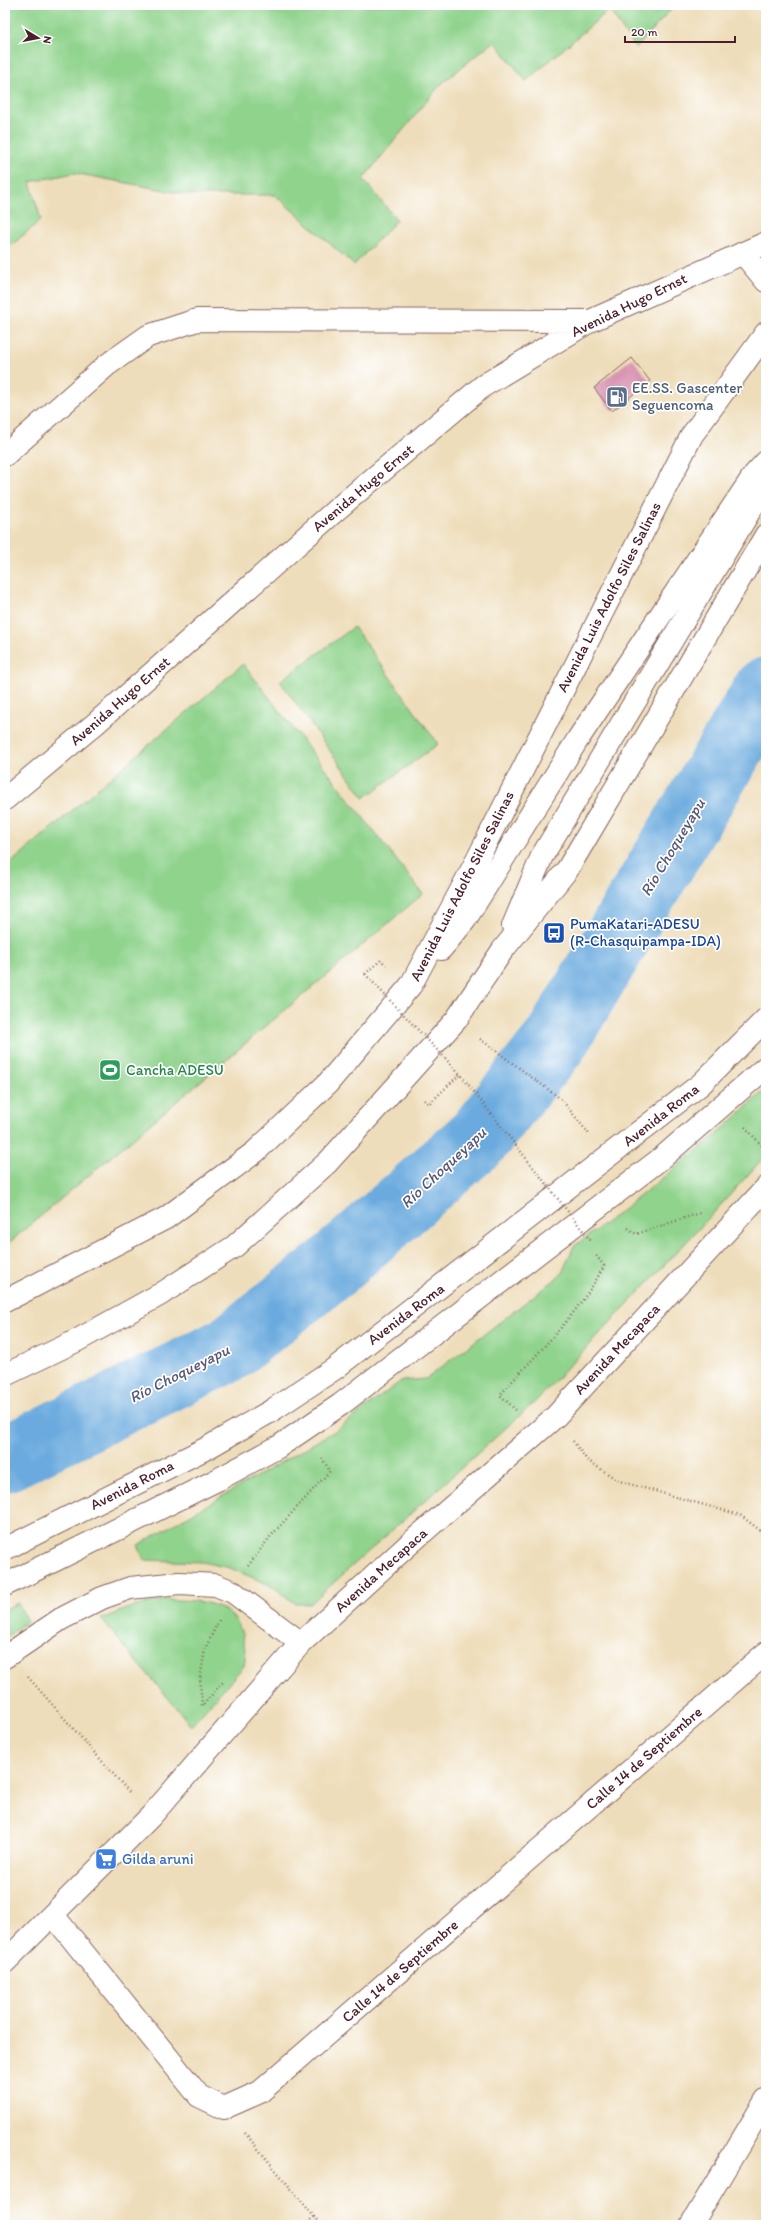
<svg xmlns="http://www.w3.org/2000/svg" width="771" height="2230" viewBox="0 0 771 2230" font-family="Itim,sans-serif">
<rect width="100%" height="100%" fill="#fff"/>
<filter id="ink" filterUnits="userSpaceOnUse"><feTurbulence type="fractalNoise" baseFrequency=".025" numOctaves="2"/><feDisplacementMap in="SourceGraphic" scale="8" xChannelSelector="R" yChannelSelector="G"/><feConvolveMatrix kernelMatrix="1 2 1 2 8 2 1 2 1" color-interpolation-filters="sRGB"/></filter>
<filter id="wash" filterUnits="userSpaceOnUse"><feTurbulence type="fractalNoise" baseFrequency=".012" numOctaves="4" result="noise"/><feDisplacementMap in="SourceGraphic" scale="16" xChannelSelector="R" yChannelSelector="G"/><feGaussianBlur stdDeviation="0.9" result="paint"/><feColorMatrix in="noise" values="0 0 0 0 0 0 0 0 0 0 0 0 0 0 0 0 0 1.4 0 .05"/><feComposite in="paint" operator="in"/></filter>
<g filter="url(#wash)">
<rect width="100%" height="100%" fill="#eeddba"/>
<path fill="#8fd38c" stroke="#6c795c" d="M5,5H675L636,48L609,10L526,81L494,41L440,85L363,179L397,220L354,265L275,195H190L74,173L30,182L41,220L5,251Z
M354,627L438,744L364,798L280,681Z
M243,664L423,894L5,1246V868Z
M766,1089V1155L709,1218L537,1400L310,1604H296L272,1586L230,1568L202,1562L144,1560L138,1545L335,1431L401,1381L426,1379L561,1275L574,1246L610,1220L715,1136Z
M165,1600C197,1600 235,1600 243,1638C245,1648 246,1656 244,1666L191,1725L101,1619L132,1607Z
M18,1603L27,1621L5,1638V1609Z"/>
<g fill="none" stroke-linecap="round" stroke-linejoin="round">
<path stroke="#6baade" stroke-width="66" d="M5,1459L229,1349L332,1267L478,1138L555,1042L766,690"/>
</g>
<g id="blocks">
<path fill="#d996b4" d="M632,358L650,381L612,411L594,388Z"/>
</g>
</g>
<g filter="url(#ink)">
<use href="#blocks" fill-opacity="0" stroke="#83625d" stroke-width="1"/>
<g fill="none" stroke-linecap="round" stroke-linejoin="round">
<g stroke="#83625d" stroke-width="24">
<path id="minor" d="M5,455L107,365L148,336L197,320L590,321
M5,799L95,724L336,510L483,386L590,321L766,243
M5,1657L61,1619L102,1598L130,1588L179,1583L216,1585L233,1592L301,1643
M53,1915L199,2096L224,2108L260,2092L766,1653
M5,1962L151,1816L301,1643L407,1546L556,1416L766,1188
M691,2225L766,2100"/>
</g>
<g stroke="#83625d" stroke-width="24">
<path id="major" d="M743,253L766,281
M513,926L542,856L766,484
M441,949L465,920L578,739L754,475L766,462
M5,1301L166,1218L255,1152L328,1083L411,985L478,858L692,435L766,333
M5,1375L76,1341L161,1294L235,1246L328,1162L403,1079L456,1020L502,951L567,870L766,535
M5,1549L207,1448L271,1411L334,1369L701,1084L766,1019
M5,1585L217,1480L278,1447L340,1405L663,1157L766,1067"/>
</g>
<path stroke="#83625d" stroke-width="2.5" stroke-dasharray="1 3" stroke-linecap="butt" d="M365,974L381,960L386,965
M480,1039L561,1099L589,1134
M424,1100L429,1104L460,1074
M745,1127L765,1149
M628,1228L636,1234L700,1213
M516,1410L500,1395C537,1353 578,1315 604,1266L595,1254
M573,1441L587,1460L619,1481L740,1515L766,1535
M248,1566L270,1537L330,1471L321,1457
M219,1620L205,1649L200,1679L202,1706L224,1681
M28,1677L130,1793
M245,2133L321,2225
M304,2225L314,2217"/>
<use href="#minor" stroke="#fff" stroke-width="22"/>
<use href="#major" stroke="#fff" stroke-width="22"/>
<path stroke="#83625d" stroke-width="2.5" stroke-dasharray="1 3" stroke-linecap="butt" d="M365,974L460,1074L591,1241"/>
</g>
</g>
<defs>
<g id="fuel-square" transform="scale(1.15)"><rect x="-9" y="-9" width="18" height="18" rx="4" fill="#5c6f8a" stroke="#fff"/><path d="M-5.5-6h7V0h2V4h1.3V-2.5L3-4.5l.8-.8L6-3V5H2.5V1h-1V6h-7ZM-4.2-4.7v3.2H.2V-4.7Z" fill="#fff"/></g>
<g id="bus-square" transform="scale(1.15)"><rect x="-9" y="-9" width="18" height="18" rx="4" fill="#1a4fb4" stroke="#fff"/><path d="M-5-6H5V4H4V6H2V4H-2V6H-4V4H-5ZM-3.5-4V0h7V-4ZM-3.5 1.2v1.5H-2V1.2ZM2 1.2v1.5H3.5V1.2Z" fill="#fff"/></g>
<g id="stadium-square" transform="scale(1.15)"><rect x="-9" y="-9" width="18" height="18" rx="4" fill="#2e9e5b" stroke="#fff"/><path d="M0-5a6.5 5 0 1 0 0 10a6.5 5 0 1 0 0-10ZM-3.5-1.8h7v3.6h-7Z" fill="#fff"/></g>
<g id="supermarket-square" transform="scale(1.15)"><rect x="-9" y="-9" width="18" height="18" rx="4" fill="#3f7fe0" stroke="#fff"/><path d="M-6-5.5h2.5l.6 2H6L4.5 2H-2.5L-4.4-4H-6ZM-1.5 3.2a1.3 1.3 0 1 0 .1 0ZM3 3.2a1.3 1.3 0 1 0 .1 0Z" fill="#fff"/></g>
</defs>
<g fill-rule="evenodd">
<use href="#fuel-square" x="617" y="397"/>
<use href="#bus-square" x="554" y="933"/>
<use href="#stadium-square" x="110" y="1070"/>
<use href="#supermarket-square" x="106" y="1859"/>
</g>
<g text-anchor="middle" stroke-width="3.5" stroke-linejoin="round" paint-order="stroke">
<g font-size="15" fill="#4a1f2b" stroke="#fff">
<text transform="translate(629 305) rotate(-26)" y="5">Avenida Hugo Ernst</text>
<text transform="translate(363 488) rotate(-40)" y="5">Avenida Hugo Ernst</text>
<text transform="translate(609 597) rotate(-63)" y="5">Avenida Luis Adolfo Siles Salinas</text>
<text transform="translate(120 701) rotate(-41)" y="5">Avenida Hugo Ernst</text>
<text transform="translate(462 886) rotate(-63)" y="5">Avenida Luis Adolfo Siles Salinas</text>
<text transform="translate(661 1115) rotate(-38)" y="5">Avenida Roma</text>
<text transform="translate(406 1314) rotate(-37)" y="5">Avenida Roma</text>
<text transform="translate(617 1349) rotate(-47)" y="5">Avenida Mecapaca</text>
<text transform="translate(132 1485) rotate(-27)" y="5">Avenida Roma</text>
<text transform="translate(381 1570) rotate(-42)" y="5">Avenida Mecapaca</text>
<text transform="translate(644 1758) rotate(-41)" y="5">Calle 14 de Septiembre</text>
<text transform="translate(400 1971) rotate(-41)" y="5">Calle 14 de Septiembre</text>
</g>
<g font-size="15" fill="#4e5e75" stroke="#fff" text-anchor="start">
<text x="632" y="393">EE.SS. Gascenter<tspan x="632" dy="17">Seguencoma</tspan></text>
</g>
<g font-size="15" fill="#164399" stroke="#fff" text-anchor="start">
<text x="570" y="929">PumaKatari-ADESU<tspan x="570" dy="17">(R-Chasquipampa-IDA)</tspan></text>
</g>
<g font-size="15" fill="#27864d" stroke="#fff" text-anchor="start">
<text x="126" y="1075">Cancha ADESU</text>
</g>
<g font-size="15" fill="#366cbe" stroke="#fff" text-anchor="start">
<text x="122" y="1864">Gilda aruni</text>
</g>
<g font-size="16" font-style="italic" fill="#575773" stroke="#fff">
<text transform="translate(672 847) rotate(-59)" y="6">Río Choqueyapu</text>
<text transform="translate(443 1167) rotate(-43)" y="6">Río Choqueyapu</text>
<text transform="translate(179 1373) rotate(-27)" y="6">Río Choqueyapu</text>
</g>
</g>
<rect width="771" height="2230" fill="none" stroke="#fff" stroke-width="20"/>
<g transform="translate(38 38) rotate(100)" stroke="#ffffff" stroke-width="3" paint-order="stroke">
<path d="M0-3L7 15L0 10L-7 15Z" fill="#4a1f2b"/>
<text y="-6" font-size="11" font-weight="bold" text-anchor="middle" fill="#4a1f2b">N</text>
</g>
<path d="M625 36v6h110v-6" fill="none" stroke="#4a1f2b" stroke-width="2"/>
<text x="631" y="36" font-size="12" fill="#4a1f2b" stroke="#ffffff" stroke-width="3" paint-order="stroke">20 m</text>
</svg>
